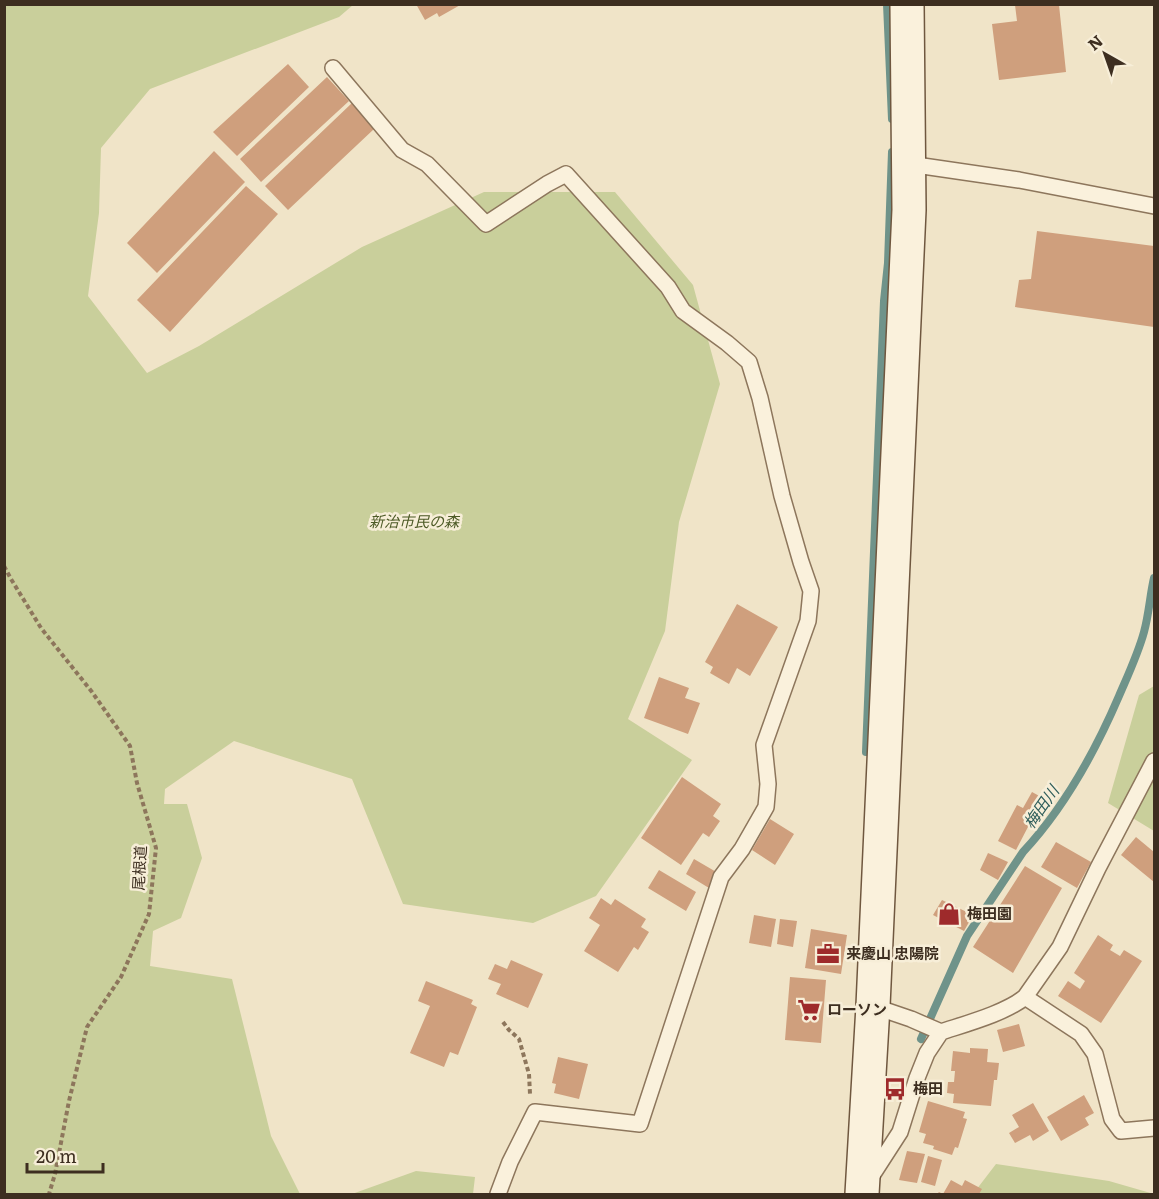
<svg xmlns="http://www.w3.org/2000/svg" width="1159" height="1199" viewBox="0 0 1159 1199" font-family="Literata,'Noto Sans JP',serif">
<rect width="100%" height="100%" fill="#f0e4c8"/>
<path fill="#c9cf9b" d="M5,5H353L339,17L150,89L101,148L99,213L88,296L147,373L199,346L362,247L484,192H615L693,285L720,384L679,522L665,631L628,719L692,760L596,896L533,923L403,904L352,779L234,741L165,789L164,804H187L202,858L181,918L153,931L150,966L232,979L271,1136L300,1194H5Z
M1154,686V831L1108,803L1139,695Z
M996,1164L1109,1181L1154,1194H973Z
M416,1171L475,1177L473,1194H352Z"/>
<g fill="none" stroke-linecap="round" stroke-linejoin="round">
<path stroke="#6f938a" stroke-width="8" d="M887,4L892,119
M866,752L884,301L888,263L892,152
M921,1039L967,936L1023,852C1065,807 1095,752 1119,696C1128,675 1138,654 1144,632C1149,614 1150,595 1154,578"/>
</g>
<path fill="#cf9f7d" d="M416,4H462L439,17L437,13L425,20Z
M1015,5H1059L1066,72L999,80L992,24L1017,21Z
M288,64L309,87L237,156L213,132Z
M327,77L349,101L261,182L240,159Z
M352,103L374,129L288,210L265,186Z
M214,151L245,182L157,273L127,243Z
M246,186L278,214L170,332L137,300Z
M1037,231L1154,246V327L1015,307L1019,280L1031,279Z
M737,604L778,627L750,676L737,668L729,684L710,673L713,667L705,662Z
M659,677L689,688L685,698L700,703L688,734L644,718Z
M682,777L721,804L713,816L720,821L709,837L703,833L681,865L641,838Z
M1032,792L1043,798L1016,850L998,841L1017,805L1023,808Z
M770,819L794,834L775,865L752,850Z
M1136,837L1154,852V882L1121,855Z
M1056,842L1091,862L1077,888L1041,867Z
M988,853L1008,862L998,880L980,870Z
M694,859L718,873L709,888L686,874Z
M1025,866L1062,888L1013,973L973,947Z
M659,870L696,892L686,911L648,888Z
M601,898L611,905L615,899L646,919L641,927L649,932L638,950L634,947L618,972L584,951L600,925L589,918Z
M942,900L973,915L964,931L933,915Z
M754,915L776,919L771,947L749,943Z
M780,919L797,921L793,947L777,944Z
M811,929L847,935L841,974L805,968Z
M1098,935L1113,945L1110,950L1120,956L1124,950L1142,961L1101,1023L1058,996L1068,981L1080,989L1085,981L1074,973Z
M511,960L543,974L528,1008L496,994L501,984L488,979L495,964L507,969Z
M790,977L826,980L821,1043L785,1040Z
M426,981L473,1000L471,1004L477,1007L458,1055L450,1052L444,1067L410,1053L430,1006L418,1001Z
M1019,1024L1025,1046L1003,1052L997,1030Z
M970,1048L988,1049L987,1062L999,1063L997,1080H994L991,1106L953,1103L954,1094L947,1093L948,1082H954L955,1071H951L953,1051L970,1053Z
M558,1057L588,1064L579,1099L554,1093L556,1084L552,1083Z
M1084,1095L1094,1113L1085,1118L1089,1125L1061,1141L1047,1117Z
M928,1101L965,1112L963,1118L967,1119L958,1148L955,1147L952,1155L933,1149L934,1146L923,1143L926,1134L919,1132Z
M1033,1103L1049,1131L1033,1141L1030,1135L1015,1143L1009,1133L1019,1127L1012,1115Z
M907,1151L925,1154L917,1183L899,1180Z
M928,1156L942,1160L935,1186L921,1182Z
M951,1180L962,1186L965,1180L982,1189L979,1194H937L939,1192L943,1194Z"/>
<g fill="none" stroke-linecap="round" stroke-linejoin="round">
<g stroke="#8d765c" stroke-width="18">
<path id="lane" d="M333,68L402,150L427,164L486,224L547,184L566,174L668,287L683,311L727,343L749,362L760,398L782,496L801,562L811,591L808,621L764,745L768,784L766,807L742,849L721,877L640,1124L535,1112L510,1162L498,1194
M909,164L1019,180L1154,206
M1025,997L1060,947L1098,868L1154,761
M873,1006L911,1019L941,1032C965,1024 1006,1013 1025,997L1081,1034L1095,1054L1112,1119L1121,1131L1154,1128
M869,1180L900,1132L917,1078L927,1053L941,1032"/>
</g>
<g stroke="#6f573f" stroke-width="36">
<path id="secondary" d="M862,1194L873,1006L909,210L907,4"/>
</g>
<path stroke="#8d765c" stroke-width="4" stroke-dasharray="4.5 3" stroke-linecap="butt" d="M4,566L11,579L41,628L92,692L130,746L137,783L156,848L149,914L121,977L87,1027L69,1101L55,1174L49,1194
M503,1022L509,1030L519,1039L529,1074L530,1094"/>
<use href="#lane" stroke="#faf1dc" stroke-width="15"/>
<use href="#secondary" stroke="#faf1dc" stroke-width="33"/>
</g>
<defs>
<g id="shop-bare" transform="scale(1.8)"><path d="M-5-2.5h2.3a2.7 3.5 0 0 1 5.4 0H5L5.5 6h-11ZM-1.5-2.5h3a1.5 2.3 0 0 0-3 0Z" fill="#9e2a2b" stroke="#f7eed8" stroke-width="2.5" paint-order="stroke"/></g>
<g id="office-bare" transform="scale(1.8)"><path d="M-6-3h4V-5.5h4V-3h4V5H-6ZM-1-4.5V-3h2v-1.5ZM-6 0V1H6V0Z" fill="#9e2a2b" stroke="#f7eed8" stroke-width="2.5" paint-order="stroke"/></g>
<g id="supermarket-bare" transform="scale(1.8)"><path d="M-6-5.5h2.5l.6 2H6L4.5 2H-2.5L-4.4-4H-6ZM-1.5 3.2a1.3 1.3 0 1 0 .1 0ZM3 3.2a1.3 1.3 0 1 0 .1 0Z" fill="#9e2a2b" stroke="#f7eed8" stroke-width="2.5" paint-order="stroke"/></g>
<g id="bus-bare" transform="scale(1.8)"><path d="M-5-6H5V4H4V6H2V4H-2V6H-4V4H-5ZM-3.5-4V0h7V-4ZM-3.5 1.2v1.5H-2V1.2ZM2 1.2v1.5H3.5V1.2Z" fill="#9e2a2b" stroke="#f7eed8" stroke-width="2.5" paint-order="stroke"/></g>
</defs>
<g fill-rule="evenodd">
<use href="#shop-bare" x="949" y="914"/>
<use href="#office-bare" x="828" y="954"/>
<use href="#supermarket-bare" x="809" y="1010"/>
<use href="#bus-bare" x="895" y="1089"/>
</g>
<g text-anchor="middle" stroke-width="5" stroke-linejoin="round" paint-order="stroke">
<g font-size="15" font-style="italic" fill="#4d5a26" stroke="#f7eed8">
<text x="414" y="527">新治市民の森</text>
</g>
<g font-size="15" fill="#3d2e20" stroke="#f7eed8">
<text transform="translate(140 868) rotate(-87)" y="5">尾根道</text>
</g>
<g font-size="15" font-weight="bold" fill="#3d2e20" stroke="#f7eed8" text-anchor="start">
<text x="967" y="919">梅田園</text>
<text x="846" y="959">来慶山 忠陽院</text>
<text x="827" y="1015">ローソン</text>
<text x="913" y="1094">梅田</text>
</g>
<g font-size="16" font-style="italic" fill="#2f5d5a" stroke="#f7eed8">
<text transform="translate(1041 807) rotate(-55)" y="6">梅田川</text>
</g>
</g>
<rect width="1159" height="1199" fill="none" stroke="#3d2e20" stroke-width="12"/>
<g transform="translate(1105 54) rotate(320)" stroke="#f7eed8" stroke-width="4.5" paint-order="stroke">
<path d="M0-4.5L10 22L0 15L-10 22Z" fill="#3d2e20"/>
<text y="-9" font-size="16" font-weight="bold" text-anchor="middle" fill="#3d2e20">N</text>
</g>
<path d="M27 1163v9h76v-9" fill="none" stroke="#3d2e20" stroke-width="3"/>
<text x="36" y="1163" font-size="18" fill="#3d2e20" stroke="#f7eed8" stroke-width="4.5" paint-order="stroke">20 m</text>
</svg>
